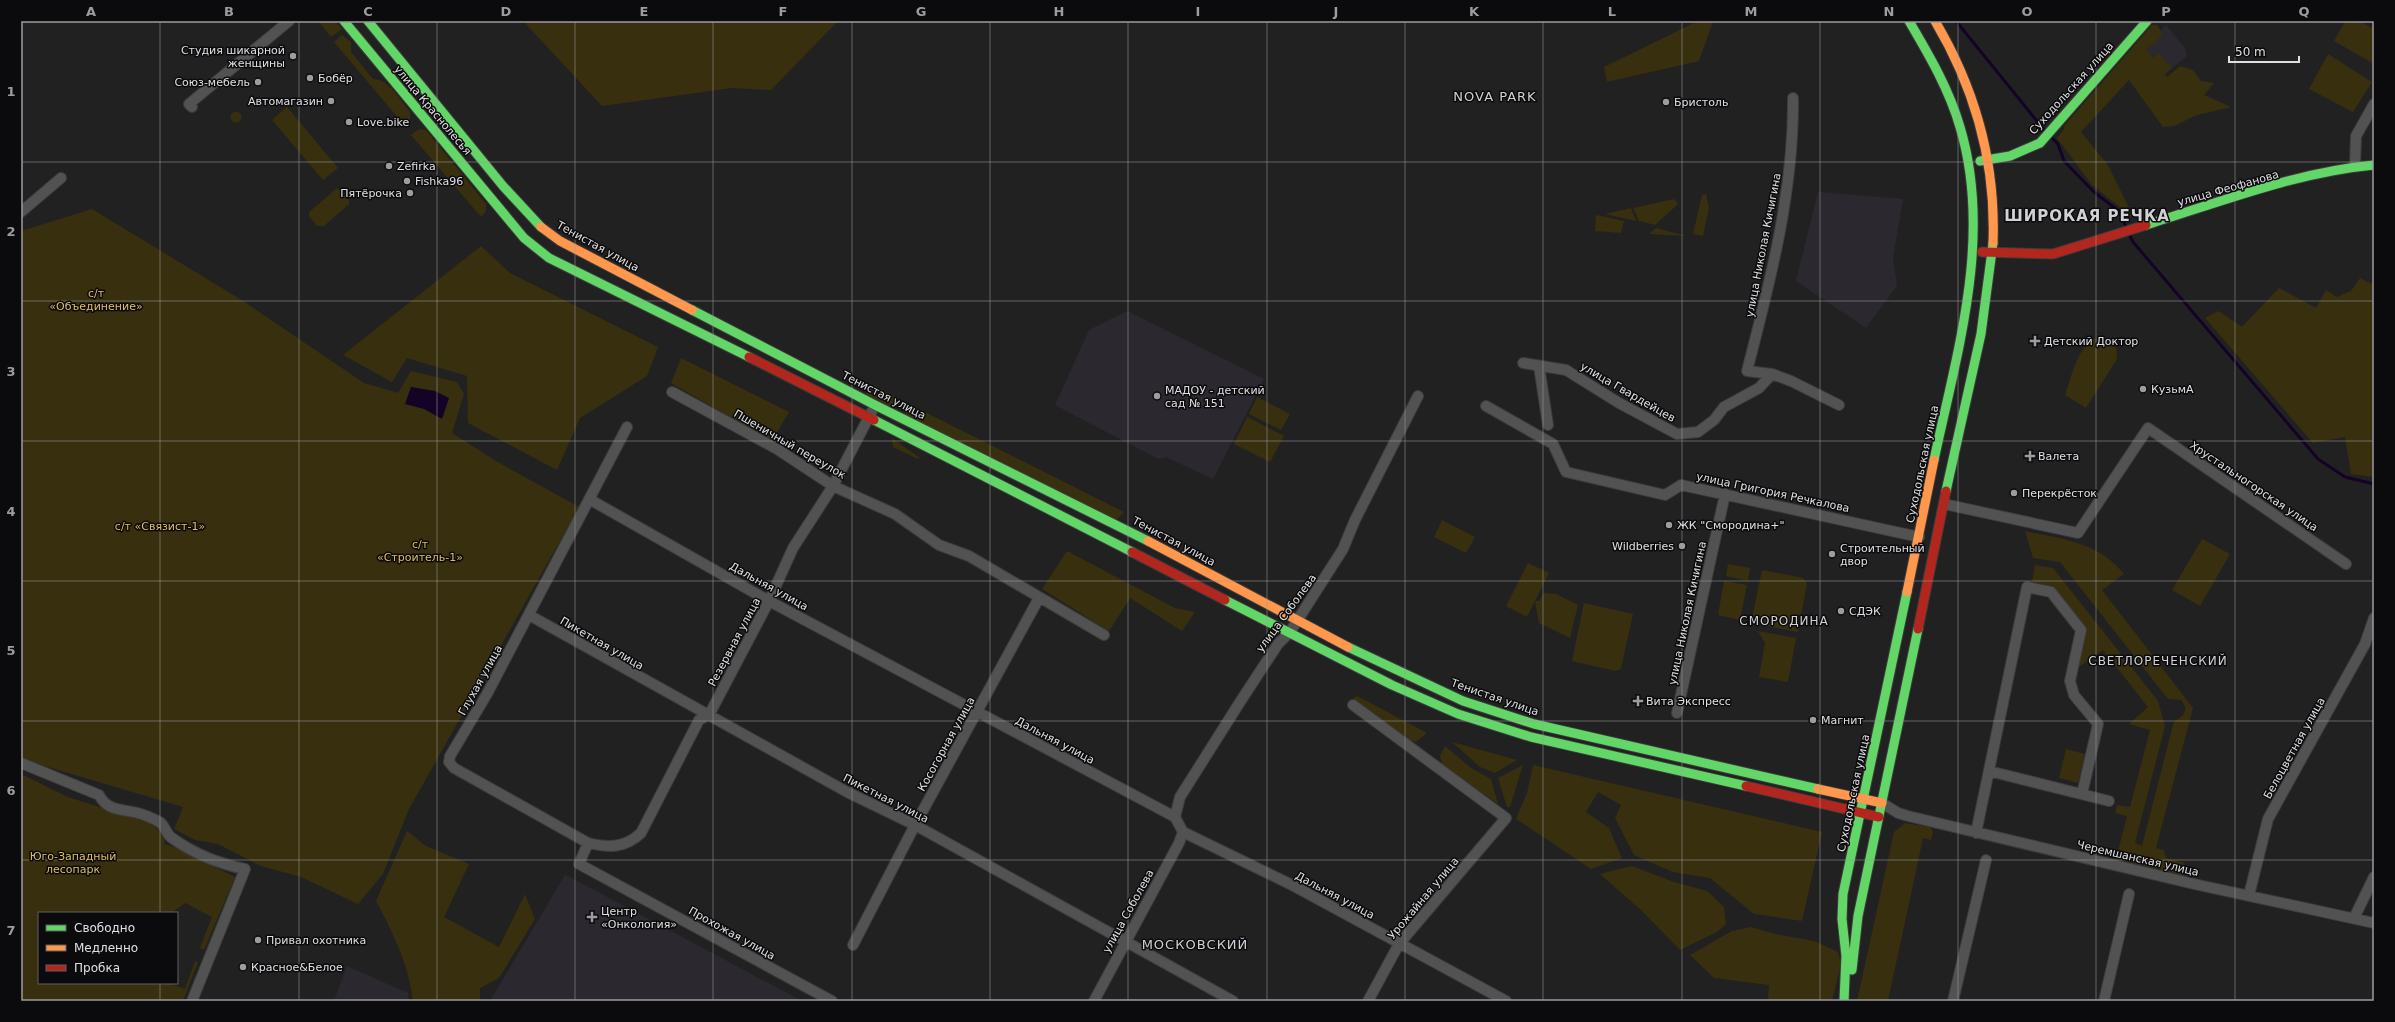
<svg xmlns="http://www.w3.org/2000/svg" width="2395" height="1022" viewBox="0 0 2395 1022" font-family="'DejaVu Sans',sans-serif">
<rect width="100%" height="100%" fill="#222122"/>
<path fill="#2b282f" d="M2166,25L2185,48L2187,56L2149,87L2130,62Z
M1818,192L1903,199L1893,258L1897,286L1866,328L1796,281Z
M1127,311L1264,379L1213,479L1166,457L1158,459L1055,405L1089,330Z
M565,875L570,877L802,1001H490Z
M347,966L408,993L409,1001H334Z"/>
<path fill="#382f0e" d="M318,21H335L342,29L331,37Z
M523,21H838L771,90L732,88L602,106Z
M1698,21H1713L1699,61L1607,82L1604,67Z
M2345,21H2360L2374,29V64L2334,41Z
M2152,25H2157L2163,35L2146,50L2153,58L2159,53L2172,68L2165,74L2167,77L2180,66L2193,70L2201,81L2214,83L2204,95L2231,107L2197,115L2174,126L2163,127L2129,80L2081,132L2108,165L2133,216L2126,218L2120,207L2092,185L2057,138L2064,129V126Z
M342,35L351,42V52L373,79C389,79 401,101 410,112V122L405,126L334,42Z
M2328,54L2372,82L2353,112L2309,89Z
M287,107L338,168L323,180L272,120Z
M230.5 117a5.5 5.5 0 1 1 11 0a5.5 5.5 0 1 1-11 0Z
M419,129L426,130L486,204V211L481,217L411,135Z
M336,189H339L349,200V204L324,226H317L309,216V212Z
M1706,194L1709,208L1703,236L1693,234L1702,195Z
M1674,199L1678,204L1655,225L1639,221L1633,208Z
M1631,208L1636,221L1605,214Z
M92,209L243,301L364,383L398,393L411,371L457,382L464,394L452,433L496,461L579,507L409,809L383,874L358,904L301,877L261,866L218,844L195,840L174,829L183,807L21,759V231Z
M1596,215L1624,221L1621,233L1595,231Z
M1656,228L1687,236L1649,234Z
M481,246L510,273L658,347L647,376L580,418L557,470L468,423L467,376L407,358L392,382L343,355Z
M2360,278L2374,285V382L2372,387L2374,389V477L2351,474L2345,437L2313,443L2205,318L2218,311L2242,327L2279,288L2316,308L2326,290L2337,297L2351,291Z
M2102,335L2116,348L2117,359L2086,408L2065,395C2073,373 2077,344 2102,335Z
M681,358L789,412L772,441L671,383Z
M874,385L897,398L894,409L865,395L870,386Z
M1257,397L1290,414L1281,430L1249,414Z
M913,406L1124,512L1116,520L904,414Z
M1247,417L1284,436L1270,462L1234,444Z
M892,438L920,458L918,459L893,447Z
M1442,520L1475,537L1466,553L1434,537Z
M2025,531C2062,539 2099,542 2124,574L2102,590L2193,708L2156,848L2164,850L2166,858L2185,863L2182,875L2116,859L2127,816L2115,813L2117,805L2130,807L2150,730L2129,724L2148,707L2103,650L2076,669L2085,630L2050,586L2032,582L2035,565L2053,568L2158,701L2165,726L2135,843L2142,846L2174,721C2185,716 2189,709 2181,700L2168,699L2060,562L2033,558Z
M2202,539L2230,554L2200,606L2172,590Z
M1067,551L1175,608L1195,612L1182,631L1130,598L1109,631L1042,589Z
M1528,563L1549,573L1527,617L1506,606Z
M1728,564L1750,568L1748,581L1726,576Z
M1762,570L1803,578L1807,583L1798,632L1751,623Z
M1724,581L1747,585L1740,620L1718,615Z
M1544,593L1556,594L1578,605L1570,638L1539,623L1535,601H1539Z
M1584,603L1633,614L1621,669L1615,671L1572,661Z
M1758,631L1796,638L1788,682L1759,677L1765,643Z
M1357,696L1427,733L1416,742L1411,741L1353,698Z
M1452,742L1517,760L1495,773L1480,767Z
M1445,746L1471,768L1491,779L1498,804L1442,764L1440,756Z
M2066,749L2085,754L2078,783L2059,778Z
M1523,765L1510,807H1507L1498,778Z
M1533,765L1822,832L1802,921L1754,914L1710,878L1673,872L1634,855L1615,818L1621,805L1598,792L1586,812L1609,828L1622,858L1591,869L1516,819L1527,793Z
M21,774L68,797L153,824L165,837L164,844L172,846L235,877L204,950L200,948L212,917L185,903L172,913H39V983H169L185,989L195,961L198,962L183,1001H21Z
M1905,823L1930,827L1933,831L1931,840L1923,838L1888,1001H1857L1894,832Z
M407,831L426,846L469,864L444,917L499,947L525,894L535,919L499,978L480,988V1001H413C409,965 393,933 376,901Z
M1632,866L1674,882L1707,891L1724,907L1726,924L1717,932L1680,950L1642,911L1600,874Z
M1751,927L1775,934L1814,941L1838,952L1841,964L1832,1001H1768L1769,985L1714,978L1690,955L1732,931Z"/>
<path fill="#150327" d="M411,387L435,391L449,398L442,419L424,409L405,404Z"/>
<g fill="none" stroke-linecap="round" stroke-linejoin="round">
<path stroke="#150327" stroke-width="3" d="M1956,21L2045,131
M2051,137L2058,144L2064,161L2094,192L2120,212L2126,227
M2129,234L2133,242L2318,459L2345,477L2374,484"/>
<g stroke="#3d3c3d" stroke-width="12">
<path id="street" d="M1793,98C1794,191 1770,282 1747,371L1772,374L1791,381L1839,405
M192,107L189,104L289,21
M2355,166L2356,136L2374,104
M21,212L61,178
M1523,363L1566,370L1619,403L1677,434L1698,432L1714,420L1724,407L1759,388L1772,374
M1539,366L1548,425
M672,392L777,449L833,486L895,514L939,545L969,556L1104,635
M1486,406L1553,444L1566,472L1665,495L1681,485L1919,537
M627,427L487,694L450,756L449,762L454,768L588,843C609,848 625,848 641,833L699,720L709,715L769,601L793,548L833,486L872,411
M589,499L769,601L1175,817L1183,832L1292,885L1506,1001
M1944,504L2078,533L2148,428L2346,564
M529,615L847,792L915,825L1233,1001
M1353,705L1506,818L1399,944L1368,1001
M1677,713L1725,494
M21,763L99,795C109,814 127,808 144,815C149,817 157,820 161,823C165,827 167,835 172,838C193,853 220,864 245,869L192,1001
M1989,771L2109,801
M1882,803L1898,813L1908,816L2194,884L2374,923
M1175,817L1180,797L1240,702L1278,644L1290,632L1343,549L1355,520L1418,396
M1976,833L2027,587L2051,592L2081,630L2070,681L2074,695L2098,724L2082,794
M588,843L579,864L832,1001
M2249,895L2268,819L2365,644L2374,618
M2354,918L2374,877
M853,945L915,825L1039,598
M1094,1001L1179,843L1183,832
M1953,1001L1986,860
M2104,1001L2129,894"/>
</g>
<g stroke="#3d3c3d" stroke-width="11">
<path id="fast" d="M344,21L524,238L549,258L749,357
M368,21L503,186L541,227
M1909,21C1929,55 1949,89 1960,127C1993,237 1957,352 1934,460
M1980,161L2010,156L2040,143L2147,21
M2146,225C2220,202 2297,172 2374,165
M692,310L875,405L1148,541
M874,420L1132,552
M1946,491L1981,334L1993,243
M1225,600L1392,685L1458,714L1531,737L1746,786
M1348,647L1463,701L1534,724L1818,789
M1852,970L1858,916L1918,629
M1844,1001L1846,956L1842,919L1843,894L1907,592"/>
</g>
<g stroke="#3d3c3d" stroke-width="11">
<path id="slow" d="M1935,21C1976,90 1996,163 1993,243
M541,227L560,241L692,310
M1148,541L1348,647
M1907,592L1934,460
M1818,789L1882,803"/>
</g>
<g stroke="#3d3c3d" stroke-width="11">
<path id="jam" d="M1982,252L2053,254L2146,225
M749,357L874,420
M1132,552L1225,600
M1918,629L1946,491
M1746,786L1879,817"/>
</g>
<use href="#street" stroke="#525252" stroke-width="10"/>
<use href="#fast" stroke="#63d668" stroke-width="9"/>
<use href="#slow" stroke="#ff974d" stroke-width="9"/>
<use href="#jam" stroke="#b3261e" stroke-width="9"/>
</g>
<path fill="none" stroke="#9e9c9e" stroke-width="1" stroke-opacity="0.55" d="M160,21V913M299,21V1001M437,21V1001M575,21V1001M713,21V1001M852,21V1001M990,21V1001M1128,21V1001M1267,21V1001M1405,21V1001M1543,21V1001M1682,21V1001M1820,21V1001M1958,21V1001M2096,21V1001M2235,21V1001M21,162H2374M21,301H2374M21,441H2374M21,581H2374M21,721H2374M21,860H2374M160,983V1001"/>
<g fill="#9e9c9e" stroke="#0b0a0c" stroke-width="1.5">
<circle cx="293" cy="56" r="4"/>
<circle cx="310" cy="78" r="4"/>
<circle cx="258" cy="82" r="4"/>
<circle cx="331" cy="101" r="4"/>
<circle cx="1666" cy="102" r="4"/>
<circle cx="349" cy="122" r="4"/>
<circle cx="389" cy="166" r="4"/>
<circle cx="407" cy="181" r="4"/>
<circle cx="410" cy="193" r="4"/>
<path d="M2033 335h4v4h4v4h-4v4h-4v-4h-4v-4h4z"/>
<circle cx="2143" cy="389" r="4"/>
<circle cx="1157" cy="396" r="4"/>
<path d="M2028 450h4v4h4v4h-4v4h-4v-4h-4v-4h4z"/>
<circle cx="2014" cy="493" r="4"/>
<circle cx="1669" cy="525" r="4"/>
<circle cx="1682" cy="546" r="4"/>
<circle cx="1832" cy="554" r="4"/>
<circle cx="1841" cy="611" r="4"/>
<path d="M1636 695h4v4h4v4h-4v4h-4v-4h-4v-4h4z"/>
<circle cx="1813" cy="720" r="4"/>
<path d="M590 911h4v4h4v4h-4v4h-4v-4h-4v-4h4z"/>
<circle cx="258" cy="940" r="4"/>
<circle cx="243" cy="967" r="4"/>
</g>
<g text-anchor="middle" stroke-width="3" stroke-linejoin="round" paint-order="stroke">
<g font-size="11" fill="#e0dfe1" stroke="#0b0a0c" text-anchor="start">
<text x="285" y="54" text-anchor="end">Студия шикарной<tspan x="285" dy="13">женщины</tspan></text>
<text x="318" y="82">Бобёр</text>
<text x="250" y="86" text-anchor="end">Союз-мебель</text>
<text x="323" y="105" text-anchor="end">Автомагазин</text>
<text x="1674" y="106">Бристоль</text>
<text x="357" y="126">Love.bike</text>
<text x="397" y="170">Zefirka</text>
<text x="415" y="185">Fishka96</text>
<text x="402" y="197" text-anchor="end">Пятёрочка</text>
<text x="2044" y="345">Детский Доктор</text>
<text x="2151" y="393">КузьмА</text>
<text x="1165" y="394">МАДОУ - детский<tspan x="1165" dy="13">сад № 151</tspan></text>
<text x="2038" y="460">Валета</text>
<text x="2022" y="497">Перекрёсток</text>
<text x="1677" y="529">ЖК "Смородина+"</text>
<text x="1674" y="550" text-anchor="end">Wildberries</text>
<text x="1840" y="552">Строительный<tspan x="1840" dy="13">двор</tspan></text>
<text x="1849" y="615">СДЭК</text>
<text x="1646" y="705">Вита Экспресс</text>
<text x="1821" y="724">Магнит</text>
<text x="601" y="915">Центр<tspan x="601" dy="13">«Онкология»</tspan></text>
<text x="266" y="944">Привал охотника</text>
<text x="251" y="971">Красное&amp;Белое</text>
</g>
<g font-size="11" fill="#e0dfe1" stroke="#0b0a0c">
<text transform="translate(2071 88) rotate(-48)" y="4">Суходольская улица</text>
<text transform="translate(433 110) rotate(50)" y="4">улица Краснолесья</text>
<text transform="translate(2228 188) rotate(-16)" y="4">улица Феофанова</text>
<text transform="translate(1763 245) rotate(-79)" y="4">улица Николая Кичигина</text>
<text transform="translate(598 246) rotate(29)" y="4">Тенистая улица</text>
<text transform="translate(1628 392) rotate(30)" y="4">улица Гвардейцев</text>
<text transform="translate(884 395) rotate(27)" y="4">Тенистая улица</text>
<text transform="translate(790 444) rotate(30)" y="4">Пшеничный переулок</text>
<text transform="translate(1922 464) rotate(-78)" y="4">Суходольская улица</text>
<text transform="translate(2254 486) rotate(34)" y="4">Хрустальногорская улица</text>
<text transform="translate(1773 492) rotate(12)" y="4">улица Григория Речкалова</text>
<text transform="translate(1174 541) rotate(28)" y="4">Тенистая улица</text>
<text transform="translate(769 586) rotate(29)" y="4">Дальняя улица</text>
<text transform="translate(1286 613) rotate(-54)" y="4">улица Соболева</text>
<text transform="translate(1687 613) rotate(-78)" y="4">улица Николая Кичигина</text>
<text transform="translate(734 642) rotate(-62)" y="4">Резервная улица</text>
<text transform="translate(602 643) rotate(30)" y="4">Пикетная улица</text>
<text transform="translate(480 680) rotate(-61)" y="4">Глухая улица</text>
<text transform="translate(1495 697) rotate(19)" y="4">Тенистая улица</text>
<text transform="translate(1055 740) rotate(28)" y="4">Дальняя улица</text>
<text transform="translate(946 744) rotate(-61)" y="4">Косогорная улица</text>
<text transform="translate(2294 748) rotate(-61)" y="4">Белоцветная улица</text>
<text transform="translate(1853 793) rotate(-78)" y="4">Суходольская улица</text>
<text transform="translate(886 798) rotate(27)" y="4">Пикетная улица</text>
<text transform="translate(2138 858) rotate(13)" y="4">Черемшанская улица</text>
<text transform="translate(1335 895) rotate(28)" y="4">Дальняя улица</text>
<text transform="translate(1423 898) rotate(-50)" y="4">Урожайная улица</text>
<text transform="translate(1128 911) rotate(-61)" y="4">улица Соболева</text>
<text transform="translate(732 933) rotate(29)" y="4">Прохожая улица</text>
</g>
<g font-size="11" fill="#debf61" stroke="#0b0a0c">
<text x="96" y="297">с/т<tspan x="96" dy="13">«Объединение»</tspan></text>
<text x="160" y="530">с/т «Связист-1»</text>
<text x="420" y="548">с/т<tspan x="420" dy="13">«Строитель-1»</tspan></text>
<text x="73" y="860">Юго-Западный<tspan x="73" dy="13">лесопарк</tspan></text>
</g>
<g font-size="12" letter-spacing="1" fill="#d2d1d5" stroke="#0b0a0c">
<text x="1784" y="625">СМОРОДИНА</text>
<text x="2158" y="665">СВЕТЛОРЕЧЕНСКИЙ</text>
</g>
<g font-size="13" letter-spacing="1" fill="#d2d1d5" stroke="#0b0a0c">
<text x="1495" y="101">NOVA PARK</text>
<text x="1195" y="949">МОСКОВСКИЙ</text>
</g>
<g font-size="15" font-weight="bold" letter-spacing="1" fill="#d2d1d5" stroke="#0b0a0c">
<text x="2087" y="221">ШИРОКАЯ РЕЧКА</text>
</g>
</g>
<rect width="2395" height="1022" fill="none" stroke="#0b0a0c" stroke-width="44"/>
<rect x="38" y="912" width="140" height="72" fill="#0b0a0c" stroke="#605f61"/>
<rect x="46" y="925" width="20" height="6" fill="#63d668" stroke="#605f61"/>
<text x="74" y="932" font-size="12" fill="#e0dfe1">Свободно</text>
<rect x="46" y="945" width="20" height="6" fill="#ff974d" stroke="#605f61"/>
<text x="74" y="952" font-size="12" fill="#e0dfe1">Медленно</text>
<rect x="46" y="965" width="20" height="6" fill="#b3261e" stroke="#605f61"/>
<text x="74" y="972" font-size="12" fill="#e0dfe1">Пробка</text>
<path d="M2229 56v6h70v-6" fill="none" stroke="#e0dfe1" stroke-width="2"/>
<text x="2235" y="56" font-size="12" fill="#e0dfe1" stroke="#0b0a0c" stroke-width="3" paint-order="stroke">50 m</text>
<rect x="22" y="22" width="2351" height="978" fill="none" stroke="#9e9c9e" stroke-width="1.5"/>
<g font-size="13" text-anchor="middle" font-weight="bold" fill="#9e9c9e">
<text x="91" y="16">A</text>
<text x="229" y="16">B</text>
<text x="368" y="16">C</text>
<text x="506" y="16">D</text>
<text x="644" y="16">E</text>
<text x="783" y="16">F</text>
<text x="921" y="16">G</text>
<text x="1059" y="16">H</text>
<text x="1198" y="16">I</text>
<text x="1336" y="16">J</text>
<text x="1474" y="16">K</text>
<text x="1612" y="16">L</text>
<text x="1751" y="16">M</text>
<text x="1889" y="16">N</text>
<text x="2027" y="16">O</text>
<text x="2166" y="16">P</text>
<text x="2304" y="16">Q</text>
<text x="11" y="96">1</text>
<text x="11" y="236">2</text>
<text x="11" y="376">3</text>
<text x="11" y="516">4</text>
<text x="11" y="655">5</text>
<text x="11" y="795">6</text>
<text x="11" y="935">7</text>
</g>
</svg>
